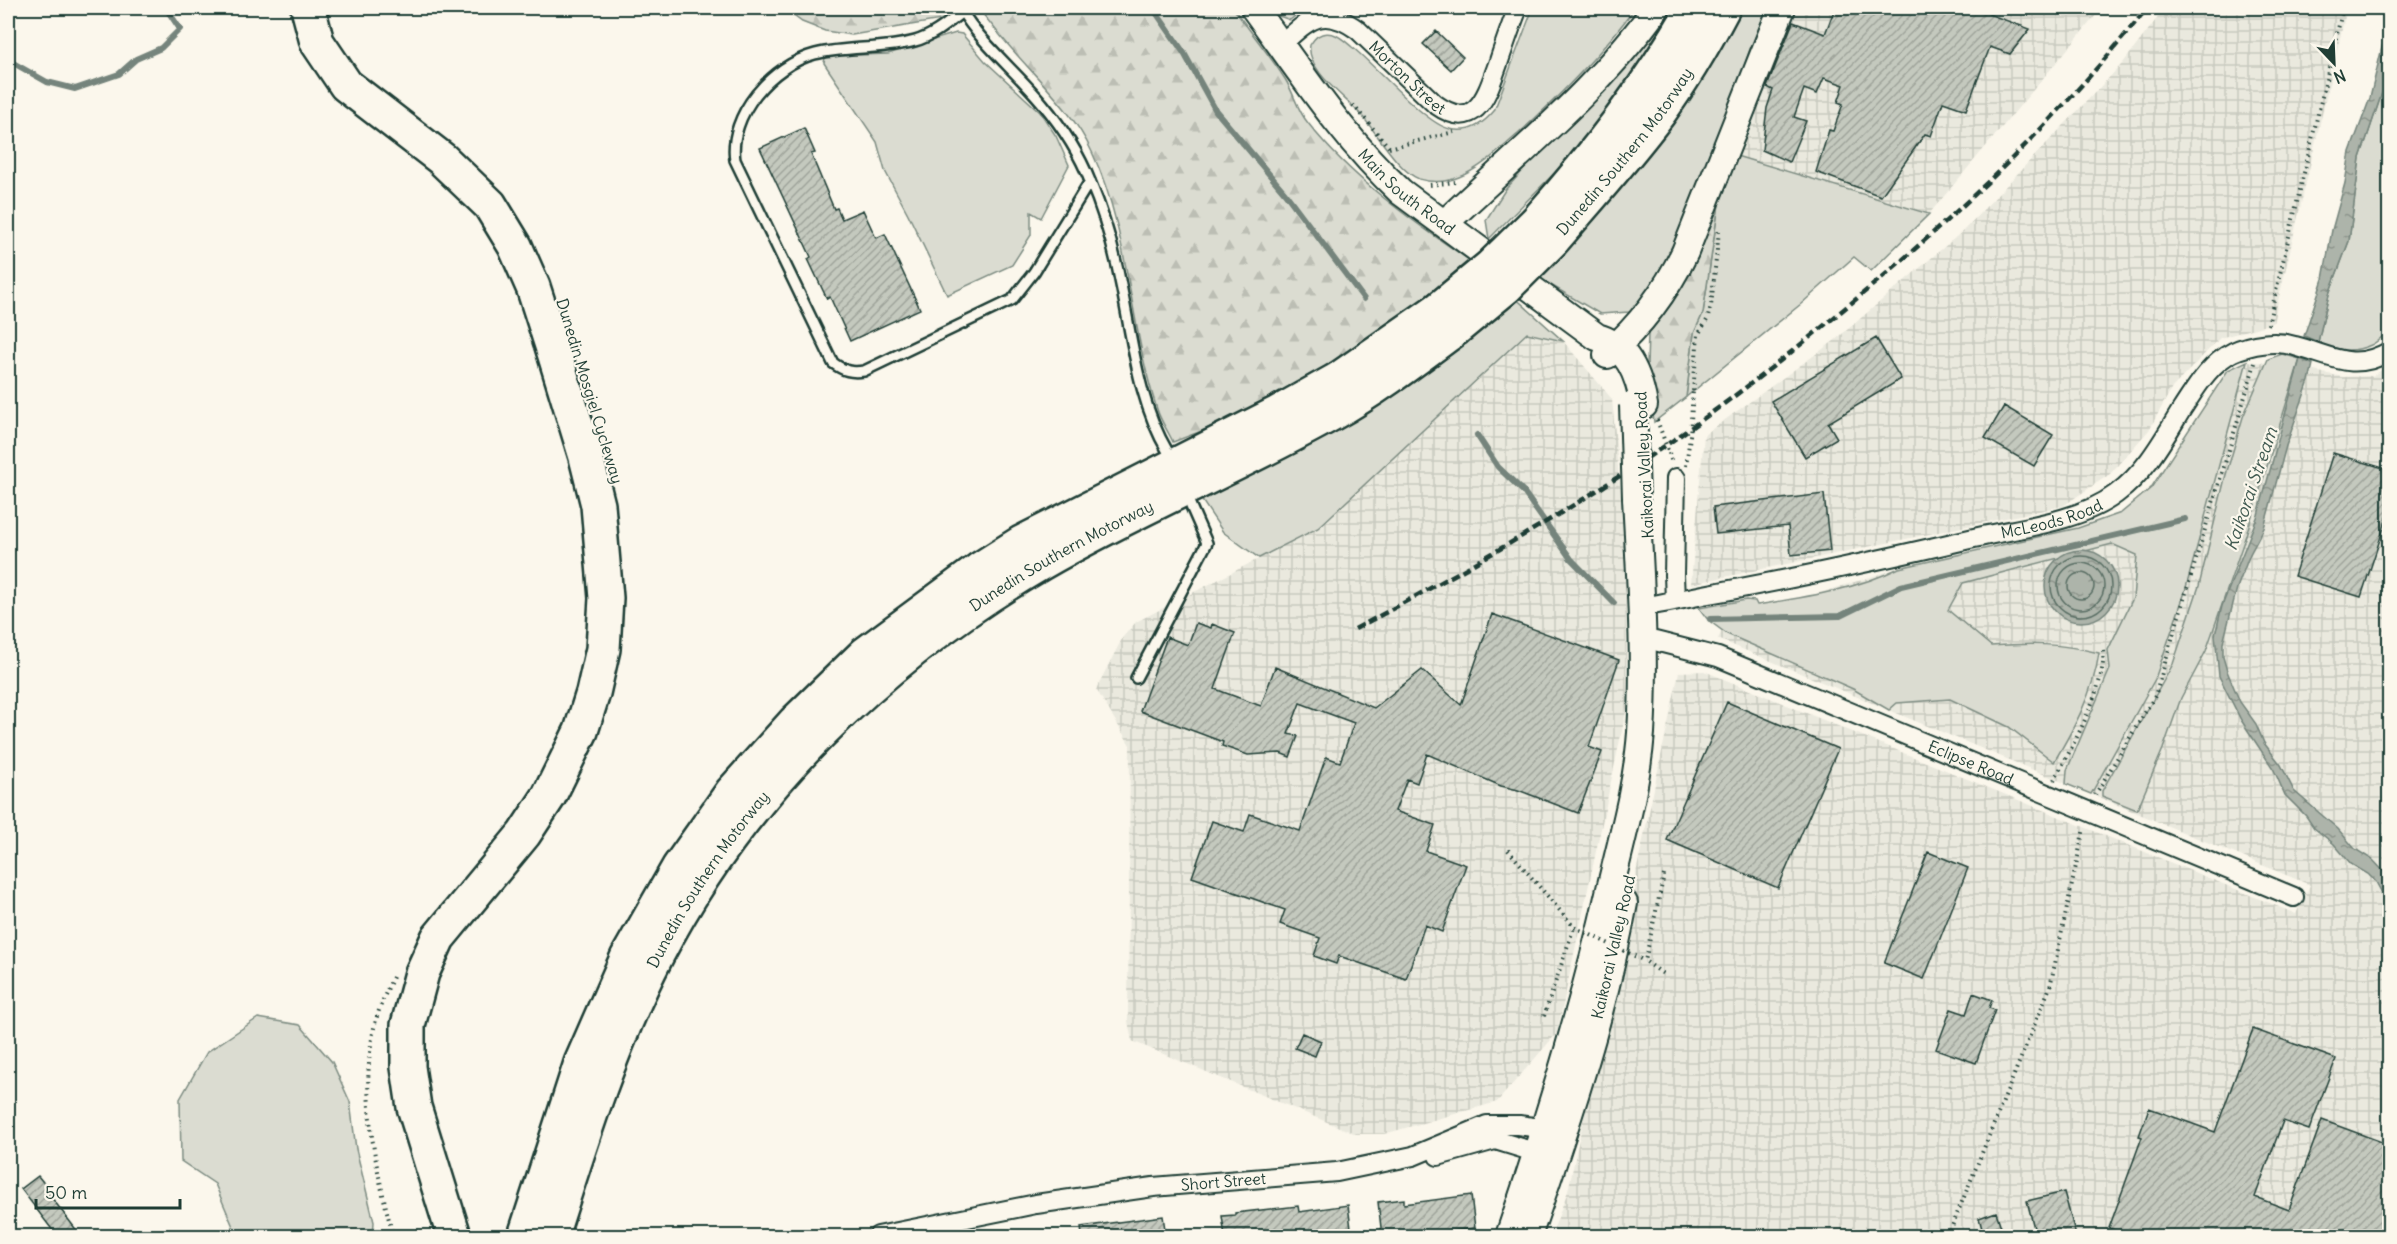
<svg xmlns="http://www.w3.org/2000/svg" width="2397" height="1244" viewBox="0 0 2397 1244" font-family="Delius,sans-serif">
<defs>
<pattern id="industrial-grid" width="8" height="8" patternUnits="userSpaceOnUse" patternTransform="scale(1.5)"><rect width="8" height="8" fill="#eae9de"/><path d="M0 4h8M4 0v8" fill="none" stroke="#c8c9bf"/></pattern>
<pattern id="forest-firs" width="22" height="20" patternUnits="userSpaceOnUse" patternTransform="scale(1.5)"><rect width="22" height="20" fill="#dbdcd1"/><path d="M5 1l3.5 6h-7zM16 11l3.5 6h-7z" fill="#bcbeb4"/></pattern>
<pattern id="water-ripples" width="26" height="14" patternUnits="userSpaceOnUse" patternTransform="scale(1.5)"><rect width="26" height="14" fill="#adb4aa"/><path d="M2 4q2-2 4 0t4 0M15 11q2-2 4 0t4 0" fill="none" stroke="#8c948b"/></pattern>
<pattern id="building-hatch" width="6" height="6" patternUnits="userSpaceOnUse" patternTransform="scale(1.5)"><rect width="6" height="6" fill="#c4c9be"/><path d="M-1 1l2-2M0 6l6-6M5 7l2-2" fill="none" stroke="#9fa49b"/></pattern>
</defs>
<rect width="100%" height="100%" fill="#fbf7ec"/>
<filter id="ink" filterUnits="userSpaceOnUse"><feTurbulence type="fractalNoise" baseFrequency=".0167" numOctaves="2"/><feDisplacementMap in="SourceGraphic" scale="12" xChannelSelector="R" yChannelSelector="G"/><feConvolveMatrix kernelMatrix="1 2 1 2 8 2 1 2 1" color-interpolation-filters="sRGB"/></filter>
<g filter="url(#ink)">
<path fill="url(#industrial-grid)" d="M1793,8H2102L1929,214L1733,155Z
M2165,8H2347L2273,323L2220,338L2172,388L2149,430L2110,474L2063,506L1691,584L1704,435L1834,341L1963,231L2123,63Z
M1527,333L1563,341L1612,399L1625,545L1627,707L1557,1033L1497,1102L1384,1134H1356L1132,1041L1128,1021L1130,745L1096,689L1123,637L1136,622L1318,528Z
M2247,361L2285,365L2343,377L2372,376L2389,366V1236H1551L1568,1191L1679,672L1704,671L2296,914L2310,885L1718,639L1731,612L1810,596L1899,568L2078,528L2121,513L2151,488L2228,370Z"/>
<path fill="#dbdcd1" stroke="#7d8c82" stroke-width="1.5" d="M1273,8H1298L1295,16L1290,20L1279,16Z
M1533,8H1635C1601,54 1561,95 1518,134C1500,149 1482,168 1459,177C1447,182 1433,183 1419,179C1399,172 1377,133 1362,116C1347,98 1306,71 1310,45C1315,36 1322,31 1333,34C1340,36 1346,42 1352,47C1376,66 1425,124 1450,129C1468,134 1483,124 1494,111Z
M1663,8H1676L1627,90L1585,142L1489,239L1486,220L1505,190L1602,85Z
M1738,8H1767L1750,49L1704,183L1650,296L1629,312L1600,314L1532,274L1620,189L1692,91Z
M956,33L962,34L985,61L1040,112L1056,136L1069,165L1041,218L1031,212V235L1012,265L947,295L908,214L885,171L877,142L824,63L825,58L831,56L888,54Z
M2389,72V330C2384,335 2377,343 2371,345C2354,353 2333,351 2318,342L2329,294L2349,241L2360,158Z
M1733,155L1929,214L1871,271L1854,257L1801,304L1686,397L1694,333L1703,313L1719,204L1713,199Z
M1511,294L1563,341L1527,333L1318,528L1259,558L1223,532L1201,499L1366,407Z
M2282,354L2300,359L2246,535L2206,651L2181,698L2163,749L2137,810L2102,796V791L2173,664L2199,586L2225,478L2243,417L2268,359Z
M2247,361L2184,595L2155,679L2091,794L2066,784L2067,770L2110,669L2108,650L2133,598L2137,555L2112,544L1963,583L1948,610L1991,646C2032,643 2059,643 2099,653C2093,694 2074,728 2054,762L2009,727L1950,699L1897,703L1889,710L1853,689L1727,634L1708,620L1699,608L1746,600L1755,601L1757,605C1805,597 1855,590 1899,568L2078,528L2121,513L2151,488L2228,370Z
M258,1018L300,1025L332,1062L350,1102L356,1149L374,1222L373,1236H237L215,1184L181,1161L180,1099L207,1052Z"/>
<path fill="url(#forest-firs)" stroke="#7d8c82" stroke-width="1.5" d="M783,8H1233C1250,31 1269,54 1285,79C1294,93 1297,110 1308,123C1351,178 1412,221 1469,260C1448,278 1427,296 1405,313C1336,366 1255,412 1173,442C1168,431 1160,420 1157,409C1129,325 1130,233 1092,152C1073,111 1040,82 1011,48C1001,37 992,25 982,13L852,35L825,31L802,22Z
M1713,199L1719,203L1703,313L1694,333L1686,397L1654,422L1647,365L1648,334L1666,303Z"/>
<path fill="url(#water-ripples)" stroke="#74847b" stroke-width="1.5" d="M2387,8H2390L2389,72L2360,158L2349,241L2329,294L2318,342L2304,336L2323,279L2332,230L2345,183L2350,152L2370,98L2384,39Z
M2300,359L2313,364L2309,381L2286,446L2264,528L2250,554L2237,588L2223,643V657L2227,671L2240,702L2256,724L2264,743L2281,765L2294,791L2338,829L2355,849L2373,860L2386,874L2389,879V906L2376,882L2368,874L2351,864L2334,844L2314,828L2306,816L2285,795L2274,770L2241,720L2219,676L2215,635L2222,606L2258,515Z
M2045 586a36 36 0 1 1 72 0a36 36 0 1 1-72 0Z"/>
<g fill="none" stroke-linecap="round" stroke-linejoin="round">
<path stroke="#586d63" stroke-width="1.5" d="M2051 586a30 30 0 1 1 60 0a30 30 0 1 1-60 0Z
M2058 586a23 23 0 1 1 46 0a23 23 0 1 1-46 0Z
M2068 586a13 13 0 1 1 26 0a13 13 0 1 1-26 0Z"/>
<path stroke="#74847b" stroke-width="6" d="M862,8H874
M1153,8L1184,53L1216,111L1285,193L1364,299
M8,60L47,82L75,89L119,74L136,59L161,48L180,29L166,8
M1477,435L1498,467L1523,491L1571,559L1614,603
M1710,619L1840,616L1901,586L2185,519"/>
</g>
<path fill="url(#building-hatch)" stroke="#1f3d34" stroke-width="1.5" d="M1835,8H1972L2030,29L2010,54L1990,47L1966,110L1943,102L1931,136L1925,134L1881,196L1816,172L1829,130L1833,131L1843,104L1838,102L1844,85L1824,78L1817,94L1804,89L1794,117L1806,121L1789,162L1762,150L1767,108L1773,90L1767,87L1793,22L1825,34Z
M1436,31L1463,57L1451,70L1423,44Z
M804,128L815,153L811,154L834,209L837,208L842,219L863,210L876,238L885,234L920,309L850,341L830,297L827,299L808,259L811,257L760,148Z
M1876,338L1901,379L1828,423L1837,438L1805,457L1771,401Z
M2004,406L2053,435L2034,466L1985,438Z
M2333,453L2390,470V509L2361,597L2294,576Z
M1824,494L1830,551L1791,555L1788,526L1716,534L1713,507Z
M1492,614L1619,660L1589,747L1602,752L1578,813L1518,790L1501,786L1427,754L1417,783L1407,779L1395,811L1435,825L1426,851L1466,865L1442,932L1425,925L1406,979L1339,956L1336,964L1314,956L1320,938L1280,924L1285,910L1192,877L1212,821L1244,832L1250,814L1300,831L1326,757L1340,762L1354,723L1300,703L1288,734L1298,736L1290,757L1280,753L1248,755L1222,746L1223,742L1140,711L1167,637L1188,645L1196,623L1211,628L1212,624L1235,633L1215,689L1261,706L1275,667L1374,708L1422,670L1461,705Z
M1727,702L1838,749L1778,888L1667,840Z
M1928,852L1968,868L1924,979L1884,963Z
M1973,993L1992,1000L1989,1008L1995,1010L1976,1063L1936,1049L1951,1009L1966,1014Z
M2253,1029L2336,1059L2309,1130L2283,1121L2255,1197L2289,1210L2322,1120L2390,1145V1157L2383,1175L2390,1176V1236H2132L2109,1228L2142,1137L2139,1136L2149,1108L2215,1132Z
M1302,1033L1321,1041L1315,1056L1295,1048Z
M38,1176L47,1187L45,1189L81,1236H57L21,1189Z
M2064,1192L2076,1236H2036L2027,1201Z
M1471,1195L1475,1228L1411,1236H1382L1378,1202L1404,1199V1204Z
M1348,1205L1352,1236H1225L1222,1216L1235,1215V1213L1298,1206L1299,1212Z
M1996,1212L2004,1236H1984L1979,1218Z
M1163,1216L1166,1236H1082L1081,1227Z"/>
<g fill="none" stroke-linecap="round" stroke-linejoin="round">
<g stroke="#1f3d34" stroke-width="14">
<path id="lane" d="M960,8C981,44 1016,71 1043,104C1062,127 1079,153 1090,181C1105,216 1115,253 1122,290C1133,345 1139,403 1168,452
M962,12C948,23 933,36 915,41C883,50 847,46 815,54C772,65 728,115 735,160L833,363C844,371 851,373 864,371L1012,300L1034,272L1090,181
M1136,678L1207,543L1189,502"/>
</g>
<g stroke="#1f3d34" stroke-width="22">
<g id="street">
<path id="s1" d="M1281,45C1309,19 1323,5 1358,30L1435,104C1477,134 1487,94 1499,61C1505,43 1511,25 1518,8"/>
<path d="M1675,600L1674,575L1676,478"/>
<path id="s2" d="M1641,607C1662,604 1683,599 1703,595C1794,579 1884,559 1974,538C2018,528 2079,522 2116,494C2146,472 2163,440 2182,409C2196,388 2209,364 2233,352C2251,344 2275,340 2295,346C2330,355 2353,373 2390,351"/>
<path id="s3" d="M1644,641H1655L1718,657L2294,897"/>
<path d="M1438,1156L1495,1140L1538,1153"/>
<path id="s4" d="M878,1236L1036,1204L1153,1187L1337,1172L1413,1156L1487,1125H1519L1546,1129"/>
</g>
</g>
<g stroke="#1f3d34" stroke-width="30">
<g id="secondary">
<path id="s5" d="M1254,8C1300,71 1343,138 1401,192L1597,337C1628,345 1639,376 1644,405"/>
<path d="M1445,223C1517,154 1598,90 1656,8"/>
<path d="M1607,355C1641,325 1666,292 1685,252L1782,8"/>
<path d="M1509,1236C1548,1122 1583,1007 1610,889C1622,838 1637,786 1641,733C1646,655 1640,577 1636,498"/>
<path d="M1528,1236C1566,1127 1603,1016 1624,903"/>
</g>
</g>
<g stroke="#1f3d34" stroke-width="38">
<g id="highway">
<path d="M308,8L317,42L346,85L442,159L490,205L515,246L533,287L552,346L586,457L598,505L606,598L603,649L593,693L581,731L549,796L524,834L438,938L422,973L408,1025V1067L414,1107L454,1236"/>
<path d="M1537,221C1598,152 1648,87 1694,8"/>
<path id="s6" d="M1553,240C1589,198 1626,157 1659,113C1683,80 1704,44 1723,8"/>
<path d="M525,1236L581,1063L627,958L679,867L732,792L795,722L865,654L980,569L1021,543L1278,413L1337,380L1439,309"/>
<path id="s7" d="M551,1236C581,1141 611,1044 657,955C742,790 882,656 1041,563C1136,508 1237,467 1333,413C1376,389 1415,359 1454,330"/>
</g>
</g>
<path stroke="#1f3d34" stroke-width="4" stroke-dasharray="1.5 4.5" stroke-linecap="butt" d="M1353,105L1389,147
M1389,148L1454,132
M1430,185L1455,182
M2268,325L2343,8
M1693,391L1698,335L1707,320L1711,306L1719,231
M1669,453L1672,463
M1686,466L1690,436
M2054,780C2071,750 2107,684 2103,651
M2095,795L2155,696L2255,363
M1664,875L1645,961L1666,976
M393,977C385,994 378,1010 374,1028C359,1098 376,1168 393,1236
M1544,1016L1574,927
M1948,1236L2050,987L2084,828"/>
<use href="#lane" stroke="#fbf7ec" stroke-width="9"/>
<use href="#street" stroke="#fbf7ec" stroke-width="18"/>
<use href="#secondary" stroke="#fbf7ec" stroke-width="26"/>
<use href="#highway" stroke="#fbf7ec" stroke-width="33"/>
<path stroke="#1f3d34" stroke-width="4.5" stroke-dasharray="9 4.5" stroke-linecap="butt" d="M1355,629C1443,582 1531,533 1615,479C1696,427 1771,370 1844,309C1955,218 2058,120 2147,8"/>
<g stroke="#1f3d34" stroke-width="30" stroke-linecap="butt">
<path id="secondary-bridge" d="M1633,405L1636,498"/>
</g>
<g stroke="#1f3d34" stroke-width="38" stroke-linecap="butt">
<path id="highway-bridge" d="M1439,309L1490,267L1537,221
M1454,330L1506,287L1553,240"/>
</g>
<path stroke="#1f3d34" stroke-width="4" stroke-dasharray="1.5 4.5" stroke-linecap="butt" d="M1657,420L1669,453
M1690,436L1693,391
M1508,850L1574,927L1645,961"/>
<use href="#secondary-bridge" stroke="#fbf7ec" stroke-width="26"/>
<use href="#highway-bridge" stroke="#fbf7ec" stroke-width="33"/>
</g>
</g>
<g text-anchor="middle" stroke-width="4.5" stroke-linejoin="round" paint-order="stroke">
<g font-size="16" fill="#1f3d34" stroke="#fbf7ec">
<text dy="6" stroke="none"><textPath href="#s1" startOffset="158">Morton Street</textPath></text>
<text dy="6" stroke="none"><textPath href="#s6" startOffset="114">Dunedin Southern Motorway</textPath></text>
<text dy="6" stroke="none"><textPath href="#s5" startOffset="240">Main South Road</textPath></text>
<text transform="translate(590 391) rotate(73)" y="6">Dunedin Mosgiel Cycleway</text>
<text transform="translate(1644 465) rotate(-93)" y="6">Kaikorai Valley Road</text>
<text dy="6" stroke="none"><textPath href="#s2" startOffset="420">McLeods Road</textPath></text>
<text dy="6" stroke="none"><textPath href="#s7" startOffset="878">Dunedin Southern Motorway</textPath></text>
<text dy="6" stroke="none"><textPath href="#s3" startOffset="350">Eclipse Road</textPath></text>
<text dy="6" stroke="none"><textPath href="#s7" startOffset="392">Dunedin Southern Motorway</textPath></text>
<text transform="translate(1613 947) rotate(-77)" y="6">Kaikorai Valley Road</text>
<text dy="6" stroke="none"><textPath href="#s4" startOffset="350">Short Street</textPath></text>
</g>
<g font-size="18" font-style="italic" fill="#425b52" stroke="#fbf7ec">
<text transform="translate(2251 489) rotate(-71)" y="6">Kaikorai Stream</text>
</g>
</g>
<rect width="2397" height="1244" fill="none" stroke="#fbf7ec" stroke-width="30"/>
<rect x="15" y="15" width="2367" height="1214" fill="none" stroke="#1f3d34" stroke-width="2" filter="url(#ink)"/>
<g transform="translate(2334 63) rotate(157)" stroke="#fbf7ec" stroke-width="4.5" paint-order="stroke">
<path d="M0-4.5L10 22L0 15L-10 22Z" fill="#1f3d34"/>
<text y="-9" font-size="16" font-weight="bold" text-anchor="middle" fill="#1f3d34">N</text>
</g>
<path d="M36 1199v9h144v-9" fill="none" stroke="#1f3d34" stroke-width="3"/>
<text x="45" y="1199" font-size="18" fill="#1f3d34" stroke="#fbf7ec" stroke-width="4.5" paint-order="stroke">50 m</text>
</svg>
